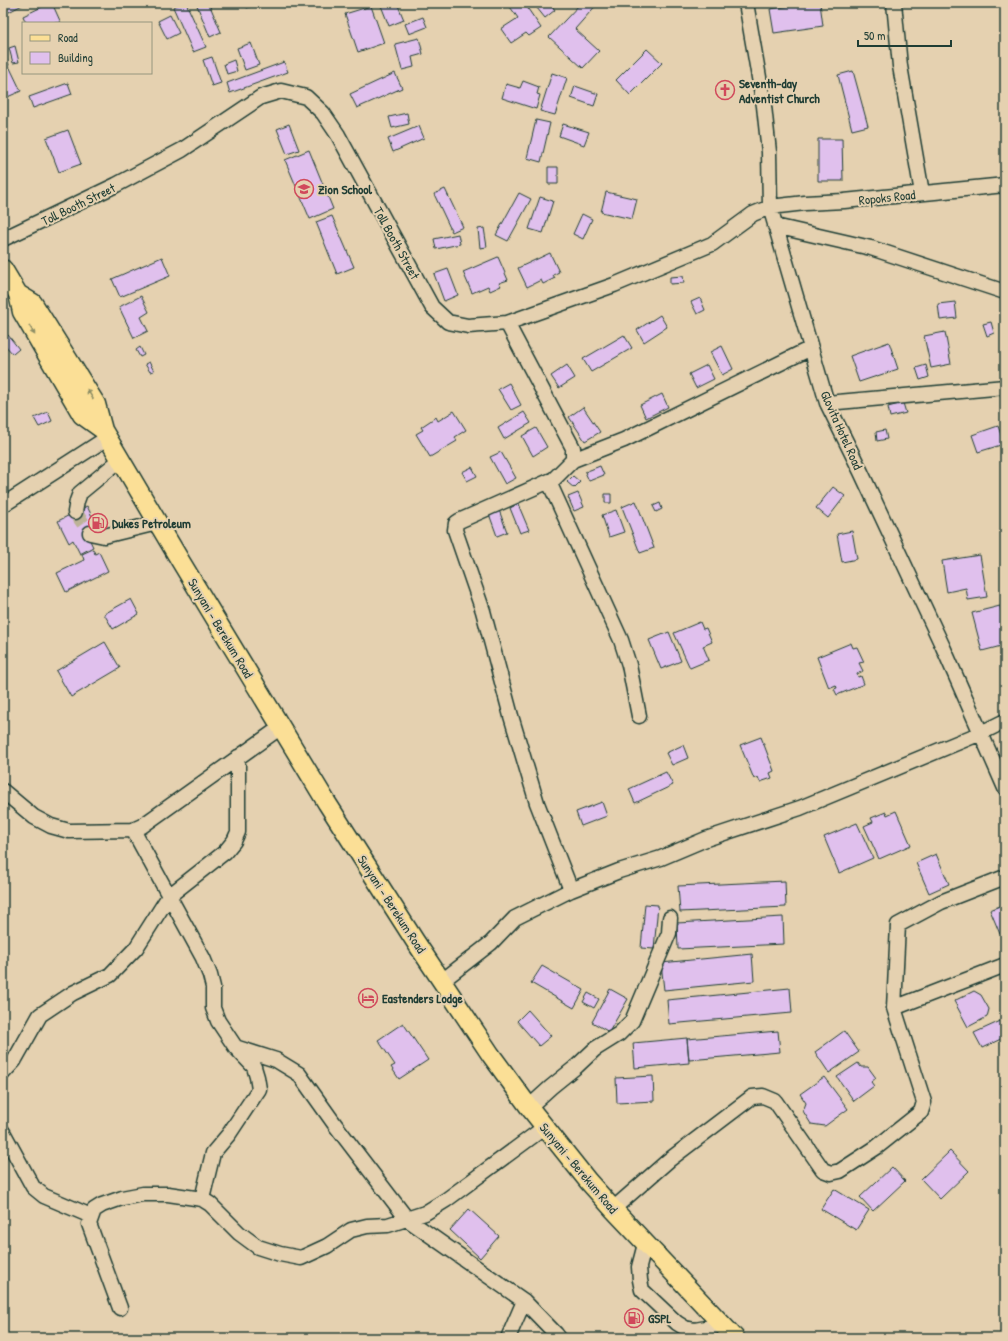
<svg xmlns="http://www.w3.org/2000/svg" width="1008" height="1341" viewBox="0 0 1008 1341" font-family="'Patrick Hand',sans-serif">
<rect width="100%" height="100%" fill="#e5d1b0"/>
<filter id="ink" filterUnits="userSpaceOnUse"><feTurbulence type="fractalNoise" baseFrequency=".025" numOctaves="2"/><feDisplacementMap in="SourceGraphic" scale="8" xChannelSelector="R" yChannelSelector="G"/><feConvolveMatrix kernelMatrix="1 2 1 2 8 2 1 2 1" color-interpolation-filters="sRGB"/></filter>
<g filter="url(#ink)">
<path fill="#e0c0ed" stroke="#1f3d34" d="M3,3H26L5,14L3,10Z
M50,3H52L61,23H26L23,16Z
M183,3H186L206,47L193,52L173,7Z
M196,3H218L210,6L221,32L210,37Z
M245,3H259L247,8Z
M380,3H398H397L404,20L389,26Z
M510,3H524L541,28L529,36L526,33L511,43L501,29L518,18L508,4Z
M533,3H550L555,10L545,18Z
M581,3H598L575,29L599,51L583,68L549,37Z
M800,3H820L823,26L774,33L770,9L800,5Z
M371,6L384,43L358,52L345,14Z
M170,15L179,33L167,39L158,21Z
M423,17L427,27L409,34L405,24Z
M419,38L423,54L412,57L414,67L402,70L395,44Z
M251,43L259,65L245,70L237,48Z
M15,46L19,62L13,63L9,48Z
M647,49L662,63L630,95L616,80Z
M3,52L9,65L3,68Z
M212,57L221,83L212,86L203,60Z
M234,60L237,71L227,74L224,64Z
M284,62L288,72L230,93L227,83Z
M10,68L21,91L3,99V72Z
M853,71L868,126L852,130L838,75Z
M395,73L402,88L357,108L350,94Z
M552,73L567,78L555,115L540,111Z
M523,81L539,87L537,94L540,95L536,109L502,98L506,84L520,88Z
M68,83L72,94L33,108L29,97Z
M575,86L598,94L594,106L571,98Z
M407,113L409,124L392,128L389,117Z
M536,120L550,123L541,162L527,158Z
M289,124L299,150L287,154L277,129Z
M563,124L589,132L584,145L559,136Z
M419,126L424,138L393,152L388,139Z
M68,130L81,164L59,172L46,138Z
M818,139H842L843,181H818Z
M309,150L333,209L310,219L285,160Z
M548,167H558V184H548Z
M445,189L463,227L452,232L434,194Z
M606,192L637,199L632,219L601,212Z
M519,193L531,199L508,241L496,235Z
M540,197L553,201L543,233L529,229Z
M582,214L592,219L583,239L573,234Z
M332,216L354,267L337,274L316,222Z
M484,228L487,247L480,248L478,229Z
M458,234L460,244L436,249L434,239Z
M550,253L559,272L553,275L555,278L543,284L541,280L527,287L518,268Z
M162,257L170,276L120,297L112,279Z
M498,257L508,280L499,283L501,286L490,291L488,286L472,293L463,272Z
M448,269L458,295L444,301L434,274Z
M683,276L684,283L670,284V277Z
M141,296L149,312L141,317L148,331L134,338L119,307Z
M700,298L705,310L697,314L691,302Z
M955,302L957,318L940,320L938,304Z
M660,315L667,327L644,342L637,330Z
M991,322L994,333L987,336L983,324Z
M945,332L951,364L931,368L924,336Z
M8,335L19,349L13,354L3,343V339Z
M624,335L632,348L591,372L583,359Z
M889,342L898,369L859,382L850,356Z
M722,346L733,369L722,375L710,352Z
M140,347L144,355L140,357L136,350Z
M149,362L154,371L150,372L145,364Z
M567,365L575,378L559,388L551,376Z
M707,365L714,379L696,388L689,374Z
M926,365L929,377L920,380L916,368Z
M509,383L521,405L511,410L498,389Z
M662,394L668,407L646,418L640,405Z
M903,403L906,413L890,417L888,407Z
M583,407L600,432L585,441L569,417Z
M454,411L466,430L455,437L457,441L430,457L416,434L423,430L421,427L436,417L438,421Z
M48,412L52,421L39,427L34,418Z
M524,412L531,423L504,439L498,428Z
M998,426L1004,444L978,452L972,435Z
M536,428L547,447L533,456L522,436Z
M885,430L887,439L877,441L876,432Z
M501,452L516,478L505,484L490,457Z
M600,466L604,475L589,481L585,472Z
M472,467L477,476L467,481L462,472Z
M573,476L580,482L574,488L567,482Z
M833,487L845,496L828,518L816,508Z
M578,493L584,507L574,511L568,497Z
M605,494H611V503H605Z
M636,501L654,548L640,553L622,507Z
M660,503L662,509L656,512L653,506Z
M518,504L529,530L520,533L510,508Z
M87,506L98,529L87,534L93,547L80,554L73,540L69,543L58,521Z
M499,510L507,532L497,536L489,514Z
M616,510L624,532L609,537L602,515Z
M852,531L857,559L842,562L837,534Z
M93,549L95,554L99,552L108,571L66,592L57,573L84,560L82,554Z
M980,555L987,597L968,600L966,588L947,592L942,561Z
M131,599L139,614L113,629L104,614Z
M1000,606L1005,627V645L982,651L972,613Z
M700,622L703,629L706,628L712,642L703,646L709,660L690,668L674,633Z
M669,632L681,661L661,669L649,640Z
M105,642L120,668L71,697L56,671Z
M851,643L853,648L857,647L864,662L859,663L863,671L857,674L858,677L861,676L864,684L837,695L834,689L837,688L836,685L829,688L817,657Z
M761,737L774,771L770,773L772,778L760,782L758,777L754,779L740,745Z
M683,745L688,758L672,765L666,753Z
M666,772L673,785L635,803L629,789Z
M602,802L607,816L581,826L576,812Z
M896,811L911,845L879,859L864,826L873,822L871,818L886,812L887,815Z
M857,823L873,858L839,873L824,837Z
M936,854L949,884L929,893L916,863Z
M785,881L786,907L680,912L678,886Z
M645,904L658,905L654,949L641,948Z
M1005,904V933L1000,934L990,910Z
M783,917L784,944L678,949L677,923Z
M752,954L754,981L664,990L661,963Z
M542,966L584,990L574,1008L531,983Z
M790,988L792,1013L669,1024L667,1000Z
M610,989L628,999L609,1032L592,1022Z
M974,991L981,995L989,1009L987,1017L968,1027L954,1001Z
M588,993L599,999L594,1008L583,1002Z
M528,1010L551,1036L539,1046L517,1021Z
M1005,1019V1037L982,1048L974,1033Z
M403,1023L428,1060L399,1079L391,1067L395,1065L378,1040Z
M778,1031L780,1052L689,1060L687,1039Z
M844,1031L859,1052L829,1073L815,1052Z
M687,1038L689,1063L635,1068L633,1043Z
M858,1063L861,1067H868L876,1078L871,1082L874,1086L854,1101L837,1077Z
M653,1076L654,1101L617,1103L616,1078Z
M824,1077L848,1109L825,1126L811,1124L803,1111L806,1103L800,1094Z
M950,1151L969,1171L940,1199L921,1179Z
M892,1167L905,1181L873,1211L860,1197Z
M834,1189L869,1210L856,1230L821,1209Z
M469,1209L499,1236L480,1258L450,1230Z"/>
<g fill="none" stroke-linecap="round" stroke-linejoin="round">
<path stroke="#bdb397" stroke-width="14" stroke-dasharray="14 7" stroke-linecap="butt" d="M75,512L90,533"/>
<g stroke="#1f3d34" stroke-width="17">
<path id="minor" d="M746,3L764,106L769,152L770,207L827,403L861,472L943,647L1005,788
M894,3L900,66L922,193
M775,226L871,248L1005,292
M3,239L116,185L182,150L261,97L281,91L306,97L323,113L338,135L432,307L448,322L468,326L507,323L614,285L712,244L753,214L770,207L805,203L844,201L1005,185
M827,403L1005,387
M573,460L624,440L811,348
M549,482L621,640L629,665L639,716
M3,505L107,438
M75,512L77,501L80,493L120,460
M90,533L104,536L157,523
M3,791L34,817L51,826L69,831L133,830
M571,890L619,871L661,858L706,839L800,808L981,733L1005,721
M442,981L491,943L515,918L571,890L537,803L511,716L483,611L455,530L456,523L459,521L554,479L573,460V448L507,323
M894,1008L898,925L941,902L1005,877
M238,1048L276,1060L299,1074L336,1126L407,1219L524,1301L556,1334L559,1338
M3,1073L14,1061L40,1015L73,993L110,975L136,948L169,896L225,852L234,841L238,832V757
M529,1107L551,1087L577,1066L595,1049L619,1034L632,1021L669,933L670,918
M3,1132L33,1187L44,1196L91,1216
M202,1199L213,1153L229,1134L259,1089L257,1077L254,1067L236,1048L218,1021L213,1008V987L210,975L203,958L133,830L142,826L281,727
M613,1209L669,1160L752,1097L763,1096L775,1101L823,1170L831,1173L840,1171L877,1147L921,1112L924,1102L894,1008L1005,965
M645,1244L639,1267L640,1280L642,1290L677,1323L685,1328L695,1330L722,1325
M120,1308L89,1224L94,1210L102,1205L122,1198L143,1194H168L202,1199L210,1204L239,1233L258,1247L280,1254L301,1258L327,1246L351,1230L367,1226L388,1225L425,1213L446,1200L545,1127
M508,1338L524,1301"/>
</g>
<g stroke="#1f3d34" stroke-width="21">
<path id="major" d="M3,269L18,294L22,312L82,415L103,430
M18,294L33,303L96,404L103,430L181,562L327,803L415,941L491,1055L529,1107L588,1181L613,1209L735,1338"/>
</g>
<use href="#minor" stroke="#e5d1b0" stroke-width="14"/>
<use href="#major" stroke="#fbdf96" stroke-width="18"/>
</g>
<defs><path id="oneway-solid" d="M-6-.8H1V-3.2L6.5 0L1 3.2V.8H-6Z"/></defs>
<g fill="#8d8e65">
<use href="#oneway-solid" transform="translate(32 330) rotate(60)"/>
<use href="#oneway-solid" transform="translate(90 394) rotate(-122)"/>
</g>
</g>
<defs>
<g id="church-ring" transform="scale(1)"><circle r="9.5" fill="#e5d1b0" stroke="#d1495b" stroke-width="1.5"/><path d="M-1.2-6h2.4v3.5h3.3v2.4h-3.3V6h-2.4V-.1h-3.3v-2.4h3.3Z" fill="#d1495b"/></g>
<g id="school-ring" transform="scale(1)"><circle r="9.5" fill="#e5d1b0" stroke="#d1495b" stroke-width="1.5"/><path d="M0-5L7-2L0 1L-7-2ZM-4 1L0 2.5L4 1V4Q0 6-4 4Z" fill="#d1495b"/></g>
<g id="fuel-ring" transform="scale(1)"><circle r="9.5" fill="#e5d1b0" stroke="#d1495b" stroke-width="1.5"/><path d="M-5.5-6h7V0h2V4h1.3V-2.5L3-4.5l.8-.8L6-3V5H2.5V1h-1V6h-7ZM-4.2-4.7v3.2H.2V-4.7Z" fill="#d1495b"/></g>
<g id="hotel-ring" transform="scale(1)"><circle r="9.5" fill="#e5d1b0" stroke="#d1495b" stroke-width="1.5"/><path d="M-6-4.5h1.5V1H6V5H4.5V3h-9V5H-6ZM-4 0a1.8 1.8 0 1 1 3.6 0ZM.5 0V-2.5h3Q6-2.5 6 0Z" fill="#d1495b"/></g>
</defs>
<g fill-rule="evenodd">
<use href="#church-ring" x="725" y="90"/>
<use href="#school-ring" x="304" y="189"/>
<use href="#fuel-ring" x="98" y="523"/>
<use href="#hotel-ring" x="368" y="998"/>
<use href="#fuel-ring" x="634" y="1318"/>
</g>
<g text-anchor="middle" stroke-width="4" stroke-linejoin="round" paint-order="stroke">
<g font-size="13" font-weight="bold" fill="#1f3d34" stroke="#e5d1b0" text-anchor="start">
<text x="739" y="88">Seventh-day<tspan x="739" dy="15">Adventist Church</tspan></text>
<text x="318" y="194">Zion School</text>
<text x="112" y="528">Dukes Petroleum</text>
<text x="382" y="1003">Eastenders Lodge</text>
<text x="648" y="1323">GSPL</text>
</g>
<g font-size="13" fill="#1f3d34" stroke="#e5d1b0">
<text transform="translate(887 197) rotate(-6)" y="5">Ropoks Road</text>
<text transform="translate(78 204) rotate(-26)" y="5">Toll Booth Street</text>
<text transform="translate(397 243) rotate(61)" y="5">Toll Booth Street</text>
<text transform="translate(842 430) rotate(66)" y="5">Glovita Hotel Road</text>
<text transform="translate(221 628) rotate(59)" y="5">Sunyani - Berekum Road</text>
<text transform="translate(392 904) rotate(57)" y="5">Sunyani - Berekum Road</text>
<text transform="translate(579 1168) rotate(50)" y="5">Sunyani - Berekum Road</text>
</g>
</g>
<rect width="1008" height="1341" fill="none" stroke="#e5d1b0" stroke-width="16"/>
<rect x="8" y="8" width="992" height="1325" fill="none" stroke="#1f3d34" stroke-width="1.5" filter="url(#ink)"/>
<rect x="22" y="22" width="130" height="52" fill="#e5d1b0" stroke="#96967e"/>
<rect x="30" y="35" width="20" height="6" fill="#fbdf96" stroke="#96967e"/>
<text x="58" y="42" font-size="12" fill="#1f3d34">Road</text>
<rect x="30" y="52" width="20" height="12" fill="#e0c0ed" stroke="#96967e"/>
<text x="58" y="62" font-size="12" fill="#1f3d34">Building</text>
<path d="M858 40v6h93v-6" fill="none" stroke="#1f3d34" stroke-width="2"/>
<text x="864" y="40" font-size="12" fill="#1f3d34" stroke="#e5d1b0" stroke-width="3" paint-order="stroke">50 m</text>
</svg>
